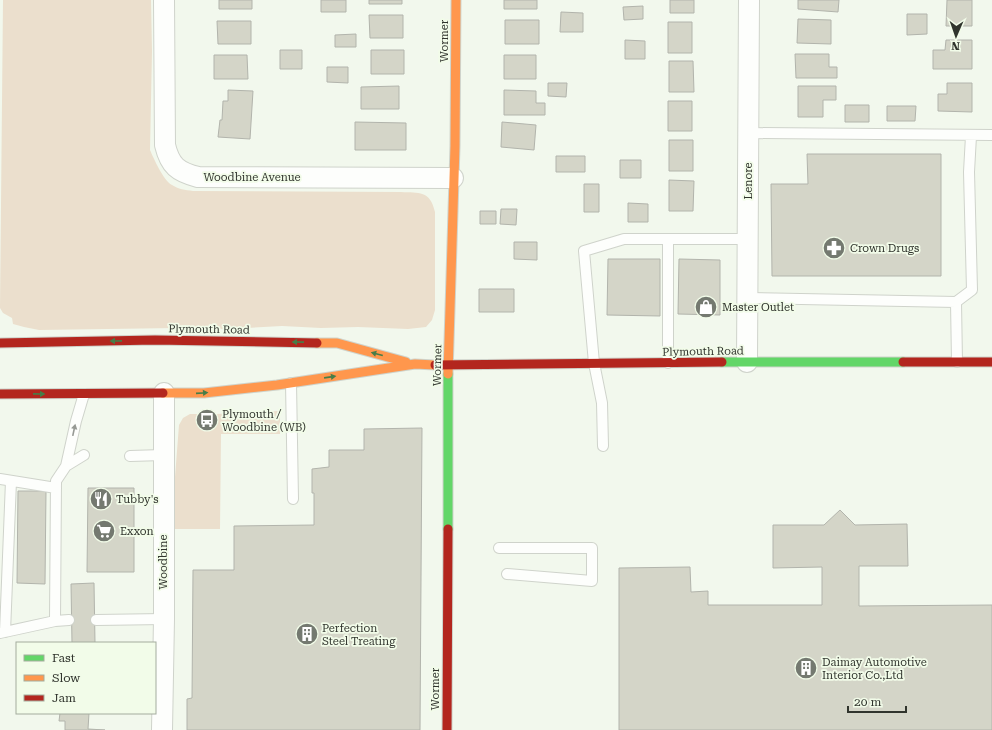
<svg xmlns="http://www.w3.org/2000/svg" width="992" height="730" viewBox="0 0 992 730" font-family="'Roboto Serif',serif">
<rect width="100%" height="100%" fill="#f2f8ed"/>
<path fill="#ebdfcd" d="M3,0H151L152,51L150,150C154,159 163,180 172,185C178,189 185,190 193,191L401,192C419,193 430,190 435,212V310L432,320L426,327L408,329L358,327L321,328L282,326L226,329L176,328L39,330L24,327L13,324L12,318L3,313L0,308Z
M278,411L280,418V434H221L220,529H171L179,425L183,418L190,414H216Z"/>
<path fill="#d4d5c8" stroke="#b2b4ac" d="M219,0H252V9H219Z
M321,0H346V12H321Z
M369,0H402V4H369Z
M504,0H537V9H504Z
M670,0H694V13H670Z
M798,0H839L838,12L798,9Z
M947,0H972V26H946Z
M643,6V19L624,20L623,7Z
M561,12L583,13V32H560Z
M907,14H927V34L907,35Z
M369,15H403V38H370Z
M798,19L831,20V44L797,43Z
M505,20H539V44H505Z
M217,21H251V44H218Z
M668,22H692V53H668Z
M356,34V47H335V35Z
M625,40L645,41V59H625Z
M946,40H972V69H933V50H945Z
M280,50H302V69H280Z
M371,50H404V74H371Z
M795,54H829V67H837V78H796Z
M214,55H247L248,79H214Z
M504,55H536V79H504Z
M669,61H693L694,92H669Z
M327,67H348V83L327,82Z
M548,83H567L566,97L548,96Z
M947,83H972V112L938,111V94H947Z
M399,86V109H361V87Z
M798,86H836V100H823V117H798Z
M228,90L253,91L250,139L218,137L220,120H222L223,101H228Z
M504,90L536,91V103H545V115H504Z
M668,101H692V131H668Z
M845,105H869V122H845Z
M887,106H916L915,121H887Z
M355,122L406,123V150H355Z
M502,122L536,125L534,150L501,147Z
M669,140H693V171H669Z
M807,154H941V276H772L771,184H808Z
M556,156H585V172H556Z
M620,160H641V178H620Z
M669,180L694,181L693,211H669Z
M584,184H599V212H584Z
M628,203L648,204V222H628Z
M501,209H517L516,225L500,224Z
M480,211H496V224H480Z
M514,242H537V260L514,259Z
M608,259H660V316L607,315Z
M679,259L720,260V315L678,314Z
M479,289H514V312H479Z
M422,428L420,730H187V699L192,698L193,570H234V526L314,525V493H312V469L329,467V450H364V429Z
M88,488H134V572H87Z
M18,491H46L45,584L17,583Z
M840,510L855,525L907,524L908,566H859V606L992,605V730H619V568L690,567L691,592L708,591V605H822V567L773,568V525H824Z
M94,583L95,643H72L71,584Z
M60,713H89L88,729L105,730H65V721H59Z"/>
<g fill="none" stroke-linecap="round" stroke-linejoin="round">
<g stroke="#cfd3cb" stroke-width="12">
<path id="lane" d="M748,133L992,135
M747,298L956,302L957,362
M956,302L972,290L969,172L971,136
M668,363V239
M291,383L293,499
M603,446L602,403L594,363L584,251L624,239H748
M130,456L163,455
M66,466L76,421L84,394
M0,479L56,488
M499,548H592V581L507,574
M96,620L164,619
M55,621L56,481L66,466L84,455
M5,632L11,481
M0,633L55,621L69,620"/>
</g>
<g stroke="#cfd3cb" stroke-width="22">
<path id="street" d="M164,0L165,145C170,166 178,172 198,177L453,178
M747,362L749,0
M162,730L164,619V393"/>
</g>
<g stroke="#cfd3cb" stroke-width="11">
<path id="fast" d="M722,362H903
M448,529V374"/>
</g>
<g stroke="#cfd3cb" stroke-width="11">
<path id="slow" d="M317,343H337L406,362
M448,374L455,146L456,0
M163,393H204L277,385L415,364L435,365"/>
</g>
<g stroke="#cfd3cb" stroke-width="11">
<path id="jam" d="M0,343L155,340L317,343
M903,362H992
M435,365L722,362
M0,394L163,393
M447,730L448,529"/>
</g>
<use href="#lane" stroke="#fdfefc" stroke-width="10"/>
<use href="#street" stroke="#fdfefc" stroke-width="20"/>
<use href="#fast" stroke="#63d668" stroke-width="9"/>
<use href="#slow" stroke="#ff974d" stroke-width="9"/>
<use href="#jam" stroke="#b3261e" stroke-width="9"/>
</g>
<defs><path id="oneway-solid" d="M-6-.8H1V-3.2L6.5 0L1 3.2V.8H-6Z"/></defs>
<g fill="#477d48">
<use href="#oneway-solid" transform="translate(116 341) rotate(179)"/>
<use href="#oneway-solid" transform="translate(298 342) rotate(-179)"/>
<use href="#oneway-solid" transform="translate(377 354) rotate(-165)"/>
<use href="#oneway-solid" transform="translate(330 377) rotate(-8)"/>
<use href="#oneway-solid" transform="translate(202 393) rotate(-4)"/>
<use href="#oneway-solid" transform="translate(39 394) rotate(1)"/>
</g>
<use fill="#969994" href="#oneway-solid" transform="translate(74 430) rotate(-78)"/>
<defs>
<g id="pharmacy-disc" transform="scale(1.15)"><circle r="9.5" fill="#747970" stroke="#f2fce9"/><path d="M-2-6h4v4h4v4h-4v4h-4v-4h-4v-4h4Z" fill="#fff"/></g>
<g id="shop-disc" transform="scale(1.15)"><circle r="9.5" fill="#747970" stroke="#f2fce9"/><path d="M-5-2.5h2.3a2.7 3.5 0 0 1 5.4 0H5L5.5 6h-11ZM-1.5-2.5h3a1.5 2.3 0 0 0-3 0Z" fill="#fff"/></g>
<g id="bus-disc" transform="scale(1.15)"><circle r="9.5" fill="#747970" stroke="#f2fce9"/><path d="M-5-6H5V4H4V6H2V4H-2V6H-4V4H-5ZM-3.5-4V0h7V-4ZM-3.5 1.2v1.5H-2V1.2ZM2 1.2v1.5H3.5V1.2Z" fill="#fff"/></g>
<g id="restaurant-disc" transform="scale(1.15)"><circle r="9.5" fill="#747970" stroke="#f2fce9"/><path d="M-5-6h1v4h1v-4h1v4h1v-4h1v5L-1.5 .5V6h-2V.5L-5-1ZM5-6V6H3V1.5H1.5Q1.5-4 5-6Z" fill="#fff"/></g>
<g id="supermarket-disc" transform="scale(1.15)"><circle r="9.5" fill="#747970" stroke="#f2fce9"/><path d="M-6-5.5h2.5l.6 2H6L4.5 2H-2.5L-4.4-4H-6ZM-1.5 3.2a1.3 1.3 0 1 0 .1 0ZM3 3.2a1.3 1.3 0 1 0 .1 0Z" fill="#fff"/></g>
<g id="building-disc" transform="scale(1.15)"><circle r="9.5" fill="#747970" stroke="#f2fce9"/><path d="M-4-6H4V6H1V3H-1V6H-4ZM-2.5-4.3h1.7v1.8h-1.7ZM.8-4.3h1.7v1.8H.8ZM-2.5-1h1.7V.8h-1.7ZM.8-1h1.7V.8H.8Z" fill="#fff"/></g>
</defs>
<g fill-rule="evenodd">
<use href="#pharmacy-disc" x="834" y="248"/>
<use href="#shop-disc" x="706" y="307"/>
<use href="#bus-disc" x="207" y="420"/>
<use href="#restaurant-disc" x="101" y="499"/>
<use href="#supermarket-disc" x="104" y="531"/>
<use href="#building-disc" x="307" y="634"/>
<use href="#building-disc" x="806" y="668"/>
</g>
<g text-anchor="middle" stroke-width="3.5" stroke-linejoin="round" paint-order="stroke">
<g font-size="11" fill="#30342d" stroke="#f2fce9">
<text transform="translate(444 41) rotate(-90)" y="4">Wormer</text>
<text x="252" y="181">Woodbine Avenue</text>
<text transform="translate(748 181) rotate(-90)" y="4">Lenore</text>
<text transform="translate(209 329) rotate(1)" y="4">Plymouth Road</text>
<text transform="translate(703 351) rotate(-1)" y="4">Plymouth Road</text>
<text transform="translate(437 365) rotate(-89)" y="4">Wormer</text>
<text transform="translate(163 562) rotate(-90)" y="4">Woodbine</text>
<text transform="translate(435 689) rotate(-90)" y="4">Wormer</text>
</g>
<g font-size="11" fill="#30342d" stroke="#f2fce9" text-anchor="start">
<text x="850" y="252">Crown Drugs</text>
<text x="722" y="311">Master Outlet</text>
<text x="222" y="418">Plymouth /<tspan x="222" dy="13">Woodbine (WB)</tspan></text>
<text x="116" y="503">Tubby's</text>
<text x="120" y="535">Exxon</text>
<text x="322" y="632">Perfection<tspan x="322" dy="13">Steel Treating</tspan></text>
<text x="822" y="666">Daimay Automotive<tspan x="822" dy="13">Interior Co.,Ltd</tspan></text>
</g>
</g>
<rect x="16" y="642" width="140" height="72" fill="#f2fce9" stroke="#a4ac9e"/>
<rect x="24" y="655" width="20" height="6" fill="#63d668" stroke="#a4ac9e"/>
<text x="52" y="662" font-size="12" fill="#30342d">Fast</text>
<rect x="24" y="675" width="20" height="6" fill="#ff974d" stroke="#a4ac9e"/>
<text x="52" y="682" font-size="12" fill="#30342d">Slow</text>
<rect x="24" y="695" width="20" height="6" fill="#b3261e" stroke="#a4ac9e"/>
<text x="52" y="702" font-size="12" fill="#30342d">Jam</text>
<g transform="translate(956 36) rotate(182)" stroke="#f2fce9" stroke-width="3" paint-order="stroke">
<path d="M0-3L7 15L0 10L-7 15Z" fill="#30342d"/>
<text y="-6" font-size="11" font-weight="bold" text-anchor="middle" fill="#30342d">N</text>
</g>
<path d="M848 706v6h58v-6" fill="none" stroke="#30342d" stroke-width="2"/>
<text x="854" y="706" font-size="12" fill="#30342d" stroke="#f2fce9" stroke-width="3" paint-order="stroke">20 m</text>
</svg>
